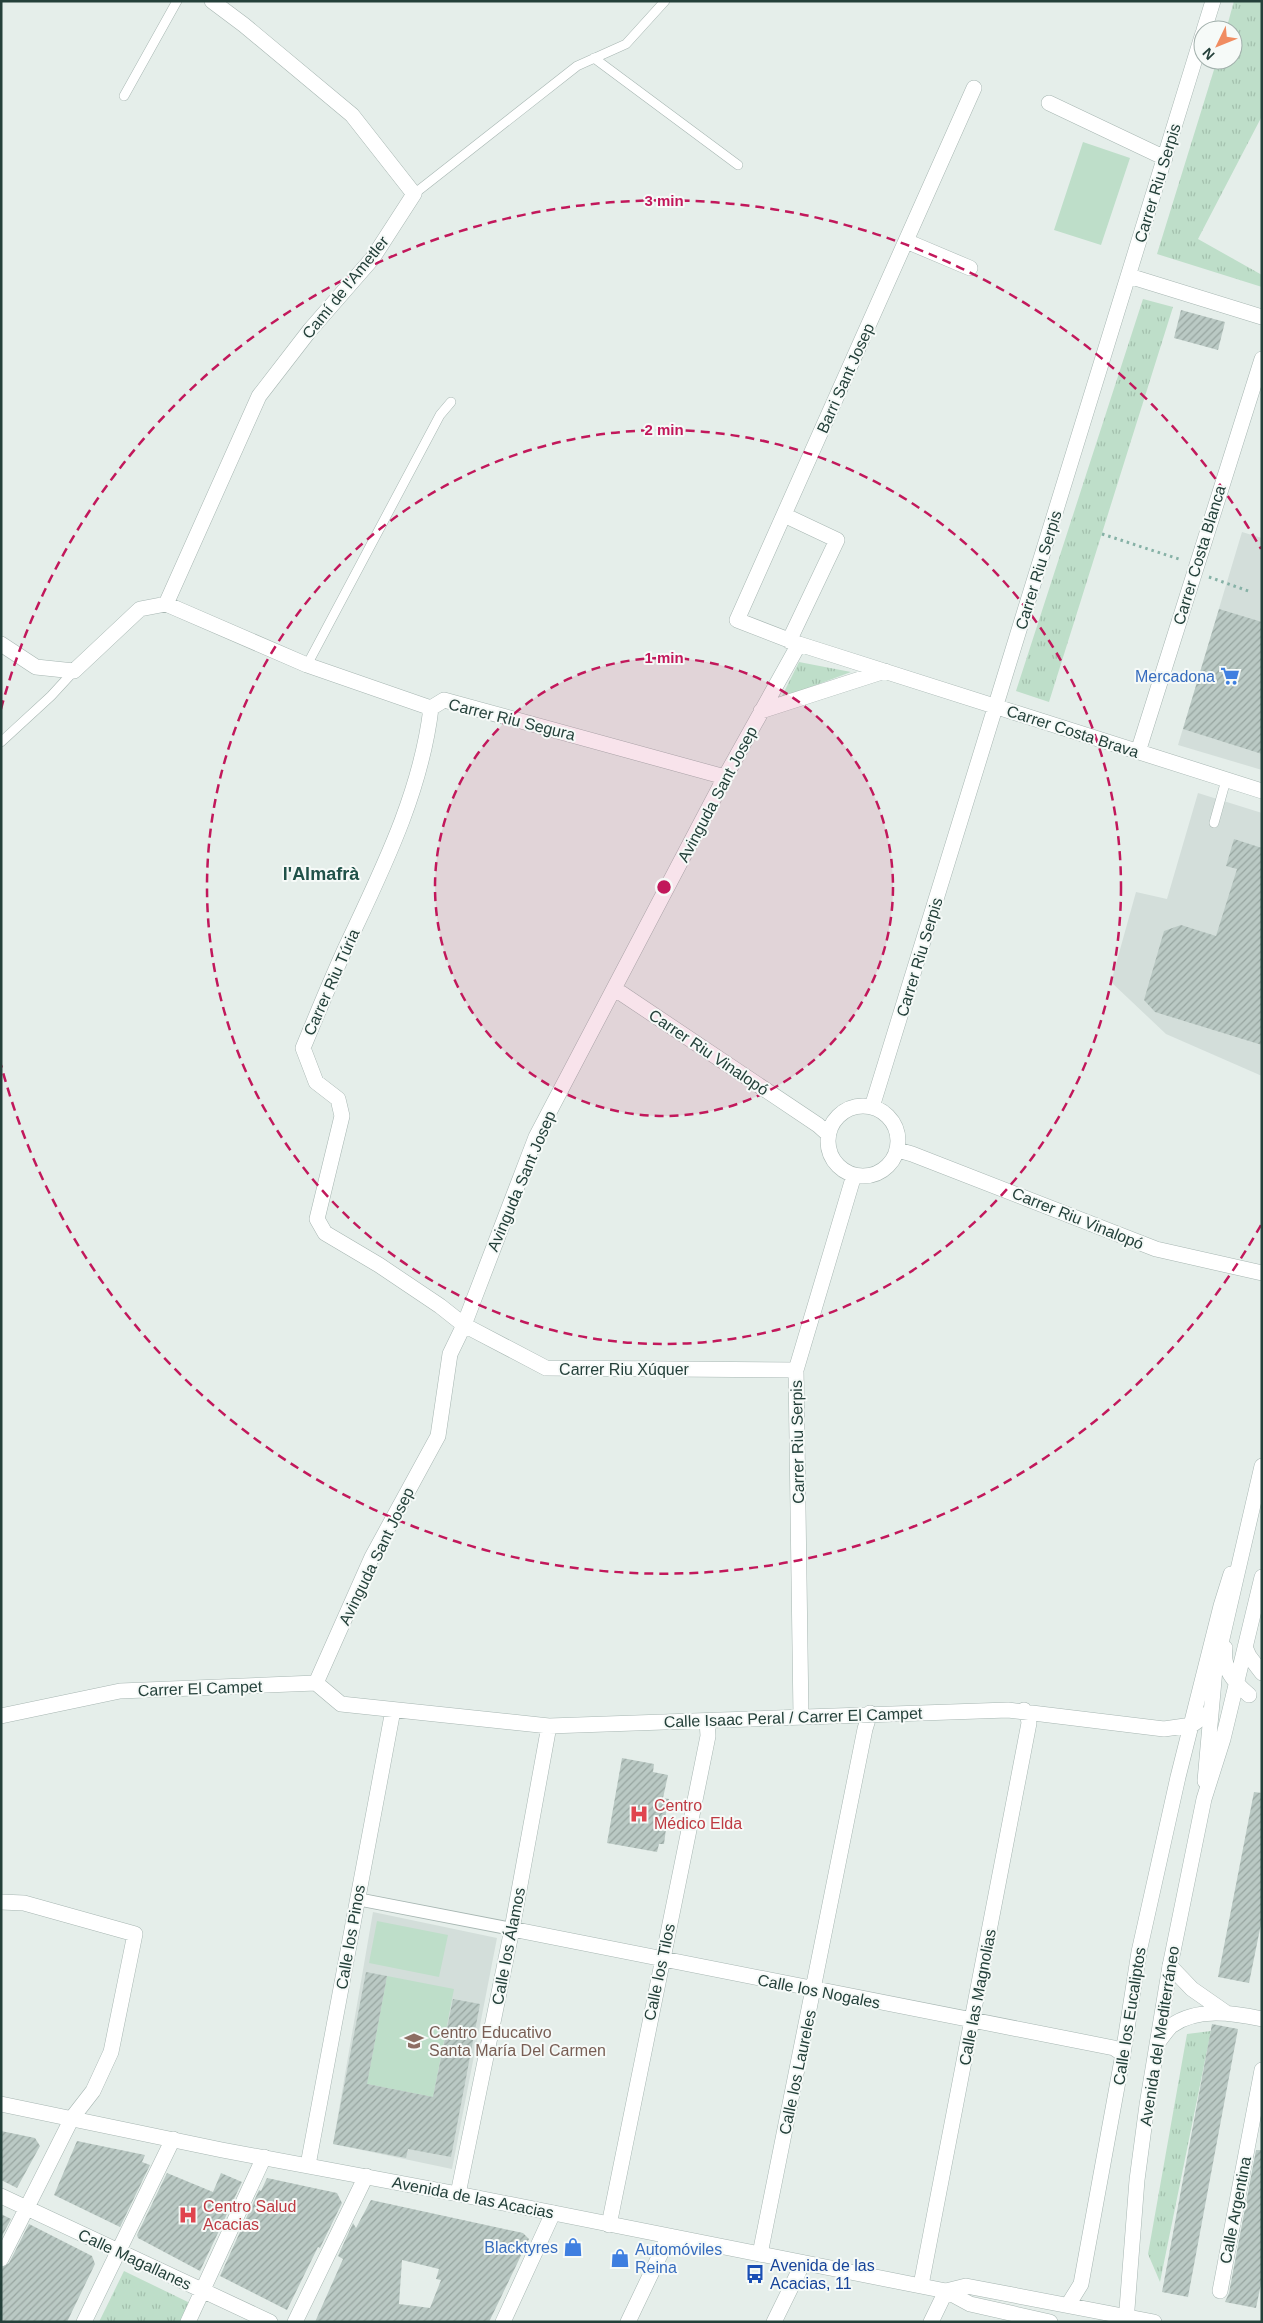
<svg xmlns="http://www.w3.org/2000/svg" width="1263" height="2323" viewBox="0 0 1263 2323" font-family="Helvetica,sans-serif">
<defs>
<pattern id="grass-tufts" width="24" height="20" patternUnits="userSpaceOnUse" patternTransform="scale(1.25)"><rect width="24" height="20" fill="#bedec9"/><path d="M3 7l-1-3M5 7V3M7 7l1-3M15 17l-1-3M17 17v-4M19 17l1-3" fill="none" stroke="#a3c0ad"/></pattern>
<pattern id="building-hatch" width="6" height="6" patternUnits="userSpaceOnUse" patternTransform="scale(1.25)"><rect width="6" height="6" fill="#bac9c4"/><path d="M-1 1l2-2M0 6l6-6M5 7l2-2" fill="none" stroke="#97a5a0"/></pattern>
</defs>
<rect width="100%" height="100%" fill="#e5eeea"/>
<path fill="#d3deda" d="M1242,532L1262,538V770L1178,745Z
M1198,793L1262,813V1076L1166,1034L1111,982L1136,892L1167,899Z
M373,1912L497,1938L452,2169L333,2144Z"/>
<path fill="url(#grass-tufts)" d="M1234,1H1262V116L1198,239L1262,275V287L1157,254L1217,60H1233V30H1226Z
M1143,299L1173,307L1049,702L1016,691Z
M799,662L851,672L781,698Z
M1211,2031L1160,2282L1148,2254L1187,2034Z
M124,2271L190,2303L181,2322H99Z"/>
<path fill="#bedec9" d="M1083,142L1130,158L1101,245L1054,230Z
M377,1921L448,1935L439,1977L369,1963Z
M387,1976L454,1989L433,2097L367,2084Z"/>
<path fill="url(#building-hatch)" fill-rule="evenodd" d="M1181,310L1225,322L1218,350L1174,338Z
M1219,609L1262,622V754L1183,729Z
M1234,839L1262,848V1045L1155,1012L1144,1000L1164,931L1181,925L1216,936L1237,869L1226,866Z
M622,1758L654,1764L653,1772L668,1775L663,1798L669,1799L663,1828L666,1829L664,1844H659L657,1852L607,1843Z
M1254,1792L1262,1793V1919L1249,1983L1218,1977Z
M366,1972L387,1976L367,2084L433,2097L453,1999L480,2004L451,2157L408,2149L406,2158L333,2144Z
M1212,2024L1238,2029L1188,2297L1162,2292Z
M1,2131L35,2138L40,2146L17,2188L1,2180Z
M77,2141L145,2155L142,2162L150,2165L120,2227L54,2195Z
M1256,2150H1262V2279L1256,2308L1225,2302L1229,2293Z
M167,2173L213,2192L221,2173L242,2182L200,2271L138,2238L137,2235Z
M267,2178L337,2193L342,2203L320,2248L318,2247L287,2310L220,2276L259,2190L261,2191Z
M371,2200L523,2233L529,2239L489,2322H315L343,2259L338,2256L353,2223L356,2228ZM402,2260L439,2269L436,2279L441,2280L430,2308L399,2304Z
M1,2214L11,2219L1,2238Z
M29,2224L92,2256L95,2264L67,2322H1V2268L9,2263Z"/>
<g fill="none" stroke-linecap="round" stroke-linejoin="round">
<g stroke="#a7b6b2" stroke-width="10">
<path id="service" d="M594,58L738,165
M124,96L177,1
M414,194L577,66L626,44L665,1
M307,665L440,415L451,402
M1,742L51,696L74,671
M1214,823L1226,780"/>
</g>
<g stroke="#a7b6b2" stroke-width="14">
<path id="pedestrian" d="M357,1899L512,1929"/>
</g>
<g stroke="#a7b6b2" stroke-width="16">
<path id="minor" d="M1204,30L1213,1
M974,88L737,620L799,644L1262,791
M1049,103L1165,158
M906,241L970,268
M1129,276L1262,317
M784,515L837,540L789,641
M166,604L259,396L310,330L372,259L414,194L352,115L244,25L212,1
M166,604L307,665L431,708
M1,644L36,667L74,671L140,609L166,604
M431,708C421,793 382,870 346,947C331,980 317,1014 303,1048L316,1082L338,1099L342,1116L317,1219L325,1233L379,1265L440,1306L464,1325L546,1368L796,1370
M431,708L444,700L725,777
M761,711L885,671
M1138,752L1262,359
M613,991L621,993L818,1125L828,1134
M828 1141a35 35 0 1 1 70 0a35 35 0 1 1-70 0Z
M872,1107L1203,33
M898,1150L912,1154L1156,1249L1262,1273
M316,1683L372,1557L438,1436L450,1354L464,1325L536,1137L725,777L799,644
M1,1716L120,1691L316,1683L341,1704L549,1726L1008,1710L1164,1729L1192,1725L1210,1712
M801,1716L796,1370L854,1175
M1,1902L24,1903L135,1934L111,2052L93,2091L72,2118L1,2259
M512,1929L1114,2048L1123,2054
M1170,1966L1192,1989L1225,2012
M1159,2041C1163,2036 1167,2030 1171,2026C1197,2007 1233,2013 1262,2019
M308,2165L393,1710
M458,2194L512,1929L549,1726
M1,2196L270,2322
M609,2225L708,1736L707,1721
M760,2254L865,1729L870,1713
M921,2285L1029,1723L1028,1717L1024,1710
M946,2291L966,2286L1154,2322
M946,2291L970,2304L1050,2322
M1220,2291L1262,2070
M1068,2305L1081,2284L1123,2054L1139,1952L1178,1777L1221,1606L1231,1574
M84,2322L173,2139
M188,2322L264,2157
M295,2322L366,2176
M503,2322L553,2213
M774,2322L803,2263
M931,2322L946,2291"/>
</g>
<g stroke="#a7b6b2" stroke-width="16">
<path id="tertiary" d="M1245,1647L1249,1656L1262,1673
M1225,1648C1222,1669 1234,1682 1249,1695
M1205,1781L1215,1669L1262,1466
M1,2104L222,2150L458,2194L946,2291
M628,2322L669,2236
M1126,2322L1137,2180L1147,2105L1170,1966L1204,1799L1223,1739L1262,1577"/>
</g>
<path stroke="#86b1a6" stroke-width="3" stroke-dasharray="2.5 4" stroke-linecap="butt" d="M1102,534L1182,560
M1209,577L1251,592"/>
<use href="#service" stroke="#fff" stroke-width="9"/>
<use href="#pedestrian" stroke="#fff" stroke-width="12"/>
<use href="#minor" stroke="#fff" stroke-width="15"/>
<use href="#tertiary" stroke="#fff" stroke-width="15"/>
</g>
<circle cx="664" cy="887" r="229" fill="#c2185b" fill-opacity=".12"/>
<g fill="none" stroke="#c2185b" stroke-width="2.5" stroke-dasharray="9 6">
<circle cx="664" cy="887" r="229"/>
<circle cx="664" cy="887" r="457"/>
<path d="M1261 1225A686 686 0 0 1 1 1065M1 709A686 686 0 0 1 1261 549"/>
</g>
<defs>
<g id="supermarket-bare" transform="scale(1.5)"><path d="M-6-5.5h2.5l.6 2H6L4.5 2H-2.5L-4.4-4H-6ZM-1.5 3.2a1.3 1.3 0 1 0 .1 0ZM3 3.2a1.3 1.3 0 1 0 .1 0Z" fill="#3f7fe0" stroke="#f6faf8" stroke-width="2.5" paint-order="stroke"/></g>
<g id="hospital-bare" transform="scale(1.5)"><path d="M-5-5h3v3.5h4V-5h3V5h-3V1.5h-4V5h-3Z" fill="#e0444e" stroke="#f6faf8" stroke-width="2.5" paint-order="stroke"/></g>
<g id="school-bare" transform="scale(1.5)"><path d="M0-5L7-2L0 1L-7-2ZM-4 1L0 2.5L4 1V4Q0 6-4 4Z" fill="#8d6e63" stroke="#f6faf8" stroke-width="2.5" paint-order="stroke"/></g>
<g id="shop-bare" transform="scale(1.5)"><path d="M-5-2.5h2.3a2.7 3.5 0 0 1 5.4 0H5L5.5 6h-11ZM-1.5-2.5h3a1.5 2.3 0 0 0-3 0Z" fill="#3f7fe0" stroke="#f6faf8" stroke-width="2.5" paint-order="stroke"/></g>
<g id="bus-bare" transform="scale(1.5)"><path d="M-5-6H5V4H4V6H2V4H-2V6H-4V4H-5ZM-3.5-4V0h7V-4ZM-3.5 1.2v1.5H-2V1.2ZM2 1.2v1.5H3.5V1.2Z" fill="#1a4fb4" stroke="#f6faf8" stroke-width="2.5" paint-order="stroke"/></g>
</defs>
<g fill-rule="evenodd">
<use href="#supermarket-bare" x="1230" y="676"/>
<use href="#hospital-bare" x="639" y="1814"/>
<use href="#school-bare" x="414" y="2041"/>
<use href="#hospital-bare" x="188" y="2215"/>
<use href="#shop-bare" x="573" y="2247"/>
<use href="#shop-bare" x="620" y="2258"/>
<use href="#bus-bare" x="755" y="2274"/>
</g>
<g text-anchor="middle" stroke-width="4" stroke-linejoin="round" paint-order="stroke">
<g font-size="16" fill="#24403a" stroke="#f6faf8">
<text transform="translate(1157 183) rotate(-73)" y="6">Carrer Riu Serpis</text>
<text transform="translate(345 287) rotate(-51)" y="6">Camí de l'Ametler</text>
<text transform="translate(845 378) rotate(-66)" y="6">Barri Sant Josep</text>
<text transform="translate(1199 555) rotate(-73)" y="6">Carrer Costa Blanca</text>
<text transform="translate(1038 570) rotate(-73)" y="6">Carrer Riu Serpis</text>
<text transform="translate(512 719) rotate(14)" y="6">Carrer Riu Segura</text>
<text transform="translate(1073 731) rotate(18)" y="6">Carrer Costa Brava</text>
<text transform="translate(717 794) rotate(-62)" y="6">Avinguda Sant Josep</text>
<text transform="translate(919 957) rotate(-73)" y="6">Carrer Riu Serpis</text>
<text transform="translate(331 982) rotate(-66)" y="6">Carrer Riu Túria</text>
<text transform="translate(709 1052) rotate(34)" y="6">Carrer Riu Vinalopó</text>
<text transform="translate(521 1181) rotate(-67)" y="6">Avinguda Sant Josep</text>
<text transform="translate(1078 1218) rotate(22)" y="6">Carrer Riu Vinalopó</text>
<text x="624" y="1375">Carrer Riu Xúquer</text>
<text transform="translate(797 1442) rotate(-91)" y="6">Carrer Riu Serpis</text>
<text transform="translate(376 1556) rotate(-64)" y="6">Avinguda Sant Josep</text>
<text transform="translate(200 1688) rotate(-2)" y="6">Carrer El Campet</text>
<text transform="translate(793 1717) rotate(-2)" y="6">Calle Isaac Peral / Carrer El Campet</text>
<text transform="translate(350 1937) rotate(-80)" y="6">Calle los Pinos</text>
<text transform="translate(508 1946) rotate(-79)" y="6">Calle los Álamos</text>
<text transform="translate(659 1972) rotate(-78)" y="6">Calle los Tilos</text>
<text transform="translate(819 1991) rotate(11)" y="6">Calle los Nogales</text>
<text transform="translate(977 1997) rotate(-79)" y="6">Calle las Magnolias</text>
<text transform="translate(1129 2016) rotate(-81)" y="6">Calle los Eucaliptos</text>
<text transform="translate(1159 2036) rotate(-81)" y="6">Avenida del Mediterráneo</text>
<text transform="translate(797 2072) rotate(-78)" y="6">Calle los Laureles</text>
<text transform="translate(473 2197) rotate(11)" y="6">Avenida de las Acacias</text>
<text transform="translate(1235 2210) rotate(-79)" y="6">Calle Argentina</text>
<text transform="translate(135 2259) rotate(25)" y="6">Calle Magallanes</text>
</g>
<g font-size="16" fill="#366cbe" stroke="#f6faf8" text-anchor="end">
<text x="1215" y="682">Mercadona</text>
<text x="558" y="2253">Blacktyres</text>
<text x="635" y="2255" text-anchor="start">Automóviles<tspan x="635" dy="18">Reina</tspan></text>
</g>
<g font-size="16" fill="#be3a42" stroke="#f6faf8" text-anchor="start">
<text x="654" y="1811">Centro<tspan x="654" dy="18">Médico Elda</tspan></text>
<text x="203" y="2212">Centro Salud<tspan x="203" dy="18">Acacias</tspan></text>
</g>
<g font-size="16" fill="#785e54" stroke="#f6faf8" text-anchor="start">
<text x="429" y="2038">Centro Educativo<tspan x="429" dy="18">Santa María Del Carmen</tspan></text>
</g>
<g font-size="16" fill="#164399" stroke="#f6faf8" text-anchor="start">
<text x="770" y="2271">Avenida de las<tspan x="770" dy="18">Acacias, 11</tspan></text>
</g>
<g font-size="18" font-weight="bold" fill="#205249" stroke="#f6faf8">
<text x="321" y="880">l'Almafrà</text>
</g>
</g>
<circle cx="664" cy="887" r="8" fill="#c2185b" stroke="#f6faf8" stroke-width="2.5"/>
<g font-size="15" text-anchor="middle" font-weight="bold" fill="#c2185b" stroke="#f6faf8" stroke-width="4" stroke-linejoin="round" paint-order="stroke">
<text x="664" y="206">3 min</text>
<text x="664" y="435">2 min</text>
<text x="664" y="663">1 min</text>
</g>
<rect width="1263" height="2323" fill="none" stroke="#24403a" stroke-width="5"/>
<g transform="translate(1218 45) rotate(227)"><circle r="24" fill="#f6faf8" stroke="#a2b0ac"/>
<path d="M0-4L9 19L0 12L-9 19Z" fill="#f08c61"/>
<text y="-8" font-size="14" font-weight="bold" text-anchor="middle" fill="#24403a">N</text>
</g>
</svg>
